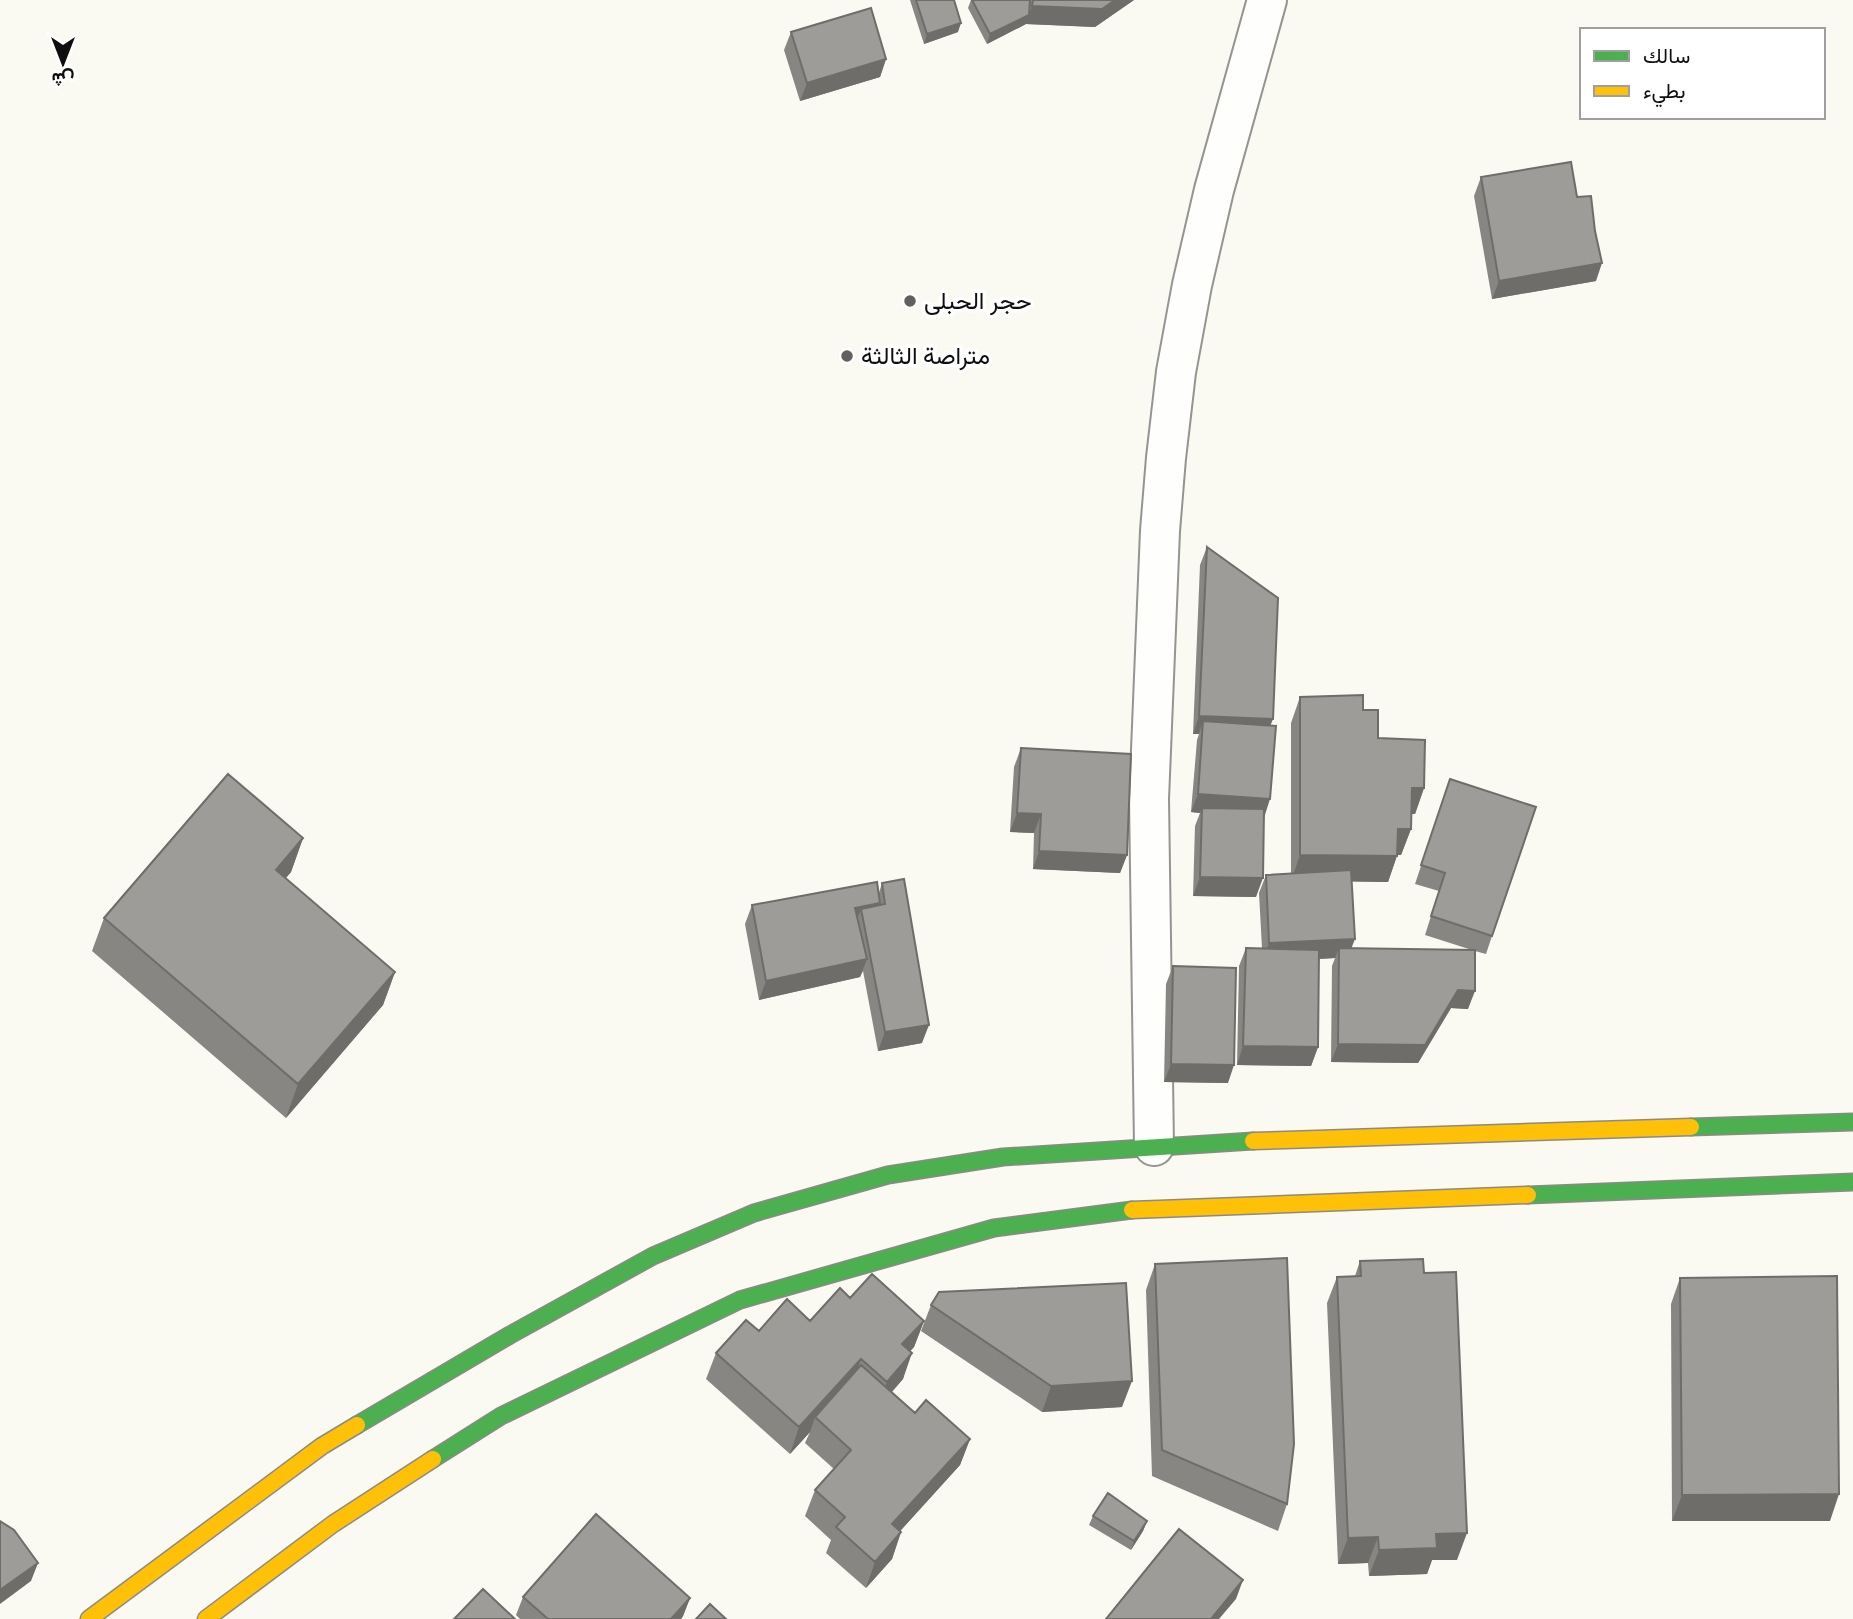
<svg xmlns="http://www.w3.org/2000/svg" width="1853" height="1619" viewBox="0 0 1853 1619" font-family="'IBM Plex Serif',Vazirmatn,serif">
<rect width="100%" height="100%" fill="#faf9f2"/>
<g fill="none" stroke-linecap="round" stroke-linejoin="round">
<g stroke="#949491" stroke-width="42">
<path id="street" d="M1154,1146L1149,799L1160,531L1166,458L1176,372L1192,285L1214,190L1267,0"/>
</g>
<g stroke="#8b8a87" stroke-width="19">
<path id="fast" d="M1691,1127L1853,1122
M1528,1195L1853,1182
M357,1425L510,1335L653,1256L754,1213L888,1175L1003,1157L1253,1141
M433,1459L501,1416L740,1300L994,1228L1132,1210"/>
</g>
<g stroke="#8b8a87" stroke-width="19">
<path id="slow" d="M1253,1141L1691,1127
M1132,1210L1528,1195
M89,1619L322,1446L357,1425
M206,1619L333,1524L433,1459"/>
</g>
<use href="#street" stroke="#fefefd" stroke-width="38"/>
<use href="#fast" stroke="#4caf50" stroke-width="16"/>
<use href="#slow" stroke="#ffc107" stroke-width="16"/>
</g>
<path fill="#888683" d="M910,0H954L958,32L924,44Z
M971,0H1134L1095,27L1026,24L987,44L968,8Z
M791,32L886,59L880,77L800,101L784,50Z
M1481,177L1577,197L1596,281L1492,299L1474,196Z
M1207,547L1270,726L1264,817L1256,897L1193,896L1195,826L1200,813L1191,812L1197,740L1199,734H1193L1200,565Z
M1300,697L1363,710L1378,738L1424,788L1415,814H1411V829L1401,855H1397L1388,882L1352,881L1351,948L1472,950L1425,935L1439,891L1415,884L1450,779L1492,936L1486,954L1475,951L1468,1009L1451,1008L1418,1063L1331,1062L1332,966L1335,958L1319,959L1318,1047L1311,1066L1237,1065L1239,966L1246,948H1262L1259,893L1266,875L1291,873V723Z
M1021,748L1127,855L1120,873L1033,869L1034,833L1010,832L1014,767Z
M303,838L291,872L286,878L395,972L383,1005L286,1118L92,951L104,918Z
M882,883L922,1043L878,1051L863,971L860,977L759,1000L745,924L752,905L879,893Z
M1173,966L1228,1083L1164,1082L1166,984Z
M1360,1261L1424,1273L1457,1560H1432L1427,1574L1369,1576L1368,1563L1338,1564L1327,1303L1337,1277L1355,1276Z
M1155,1264L1287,1504L1278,1531L1152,1476L1146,1290Z
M1680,1278L1830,1521H1672L1671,1304Z
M850,1298L924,1321L914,1347L910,1351L903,1379L892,1392L915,1413L970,1439L960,1465L900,1531L901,1532L892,1559L866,1588L826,1553L831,1540L805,1516L815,1490L834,1469L805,1443L810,1432L790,1454L706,1379L716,1353L759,1331L810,1321Z
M931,1305L1122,1407L1042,1412L921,1331Z
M1093,1516L1147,1521L1143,1531L1131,1550L1089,1525Z
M523,1597L690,1598L683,1616L681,1619H520L516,1615Z"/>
<path fill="#6f6d6a" d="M1115,0H1134L1095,27L1026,24L987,44L990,34L1029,15L1032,6Z
M961,23L958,32L924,44L927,34Z
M886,59L880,77L800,101L807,83Z
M1602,263L1596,281L1492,299L1499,281Z
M1199,716L1273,719L1266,737L1203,721L1199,734H1193Z
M1412,788H1424L1415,814H1402Z
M1198,794L1270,799L1264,818L1202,808L1200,813L1191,812Z
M1017,813L1041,814L1034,833L1010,832Z
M1398,829H1411L1401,855H1388Z
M303,838L291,872L264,903L276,870Z
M1039,851L1127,855L1120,873L1033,869Z
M1300,855L1397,856L1388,882L1291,881Z
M1200,877L1263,878L1256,897L1193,896Z
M880,903L873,922L861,909L855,925V908Z
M1355,939L1348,957L1339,948L1335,958L1262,962L1269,943Z
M867,959L860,977L759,1000L766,981Z
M395,972L383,1005L286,1118L298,1084Z
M1458,990L1475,991L1468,1009L1451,1008L1418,1063L1331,1062L1338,1044Z
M929,1025L922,1043L878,1051L885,1032Z
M1243,1046L1318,1047L1311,1066L1237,1065Z
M1171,1064L1234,1065L1228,1083L1164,1082Z
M924,1321L914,1347L893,1370L902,1344Z
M912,1353L903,1379L877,1408L887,1382Z
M861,1359L852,1385L815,1417L810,1432L790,1454L799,1427Z
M1132,1381L1122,1407L1042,1412L1051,1386Z
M970,1439L960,1465L883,1550L892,1524Z
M1839,1494L1830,1521H1672L1682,1495Z
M1147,1521L1143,1531L1131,1550L1134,1541Z
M901,1532L892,1559L866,1588L875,1562Z
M1467,1533L1457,1560H1432L1427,1574L1369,1576L1379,1550L1436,1534Z
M1378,1537L1368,1563L1338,1564L1348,1538Z
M38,1563L31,1581L0,1604V1590Z
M1243,1580L1236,1599L1219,1619H1211Z
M690,1598L683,1616L681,1619H671Z"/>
<path fill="#9e9c98" stroke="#6f6d6a" stroke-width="2" d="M916,0H954L961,23L927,34Z
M972,0H1030L1029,15L990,34Z
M1033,0H1115L1102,9L1032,6Z
M871,8L886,59L807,83L791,32Z
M1571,162L1577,197L1591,196L1595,231L1602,263L1499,281L1481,177Z
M1207,547L1278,598L1273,719L1199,716Z
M1363,695V710H1378V738L1425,740L1424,788H1412L1411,829H1398L1397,856L1300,855V697Z
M1203,721L1276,726L1270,799L1198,794Z
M1021,748L1131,754L1127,855L1039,851L1041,814L1017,813Z
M228,774L303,838L276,870L395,972L298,1084L104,918Z
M1450,779L1536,807L1492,936L1431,916L1445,873L1421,865Z
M1202,808L1264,809L1263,878L1200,877Z
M1351,870L1355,939L1269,943L1266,875Z
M904,879L929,1025L885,1032L861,909L885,904L882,883Z
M877,882L880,903L855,908L867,959L766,981L752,905Z
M1246,948L1319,950L1318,1047L1243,1046Z
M1339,948L1475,950V991L1458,990L1425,1045L1338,1044Z
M1173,966L1236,968L1234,1065L1171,1064Z
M1287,1258L1294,1444L1287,1504L1162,1450L1155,1264Z
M1423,1259L1424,1273L1456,1272L1467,1533L1436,1534L1437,1548L1379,1550L1378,1537L1348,1538L1337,1277L1361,1276L1360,1261Z
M872,1274L924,1321L902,1344L912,1353L887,1382L861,1359L799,1427L716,1353L746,1320L759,1331L787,1299L810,1321L840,1288L850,1298Z
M1837,1276L1839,1494L1682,1495L1680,1278Z
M1126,1283L1132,1381L1051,1386L931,1305L939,1292Z
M861,1365L915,1413L926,1400L970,1439L892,1524L901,1532L875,1562L836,1527L845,1517L815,1490L851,1450L815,1417Z
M1108,1493L1147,1521L1134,1541L1093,1516Z
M596,1514L690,1598L671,1619H548L523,1597Z
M0,1521L14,1530L38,1563L0,1590Z
M1179,1529L1243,1580L1211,1619H1106Z
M483,1589L515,1619H454Z
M710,1604L726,1619H696Z"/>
<g fill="#61605e" stroke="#fff" stroke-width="2.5">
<circle cx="910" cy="301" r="7"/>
<circle cx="847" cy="356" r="7"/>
</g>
<g text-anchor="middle" stroke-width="7" stroke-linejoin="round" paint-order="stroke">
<g font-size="24" fill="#0e0e0e" stroke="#fff" text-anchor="start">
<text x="924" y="309">حجر الحبلى</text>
<text x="861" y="364">متراصة الثالثة</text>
</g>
</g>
<rect x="1580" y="28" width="245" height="91" fill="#ffffff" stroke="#9f9f9f" stroke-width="2"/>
<rect x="1594" y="51" width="35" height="10" fill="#4caf50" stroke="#9f9f9f" stroke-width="2"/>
<text x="1643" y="63" font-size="21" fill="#0e0e0e">سالك</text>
<rect x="1594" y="86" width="35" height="10" fill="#ffc107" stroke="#9f9f9f" stroke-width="2"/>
<text x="1643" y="98" font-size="21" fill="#0e0e0e">بطيء</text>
<g transform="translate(63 63) rotate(180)" stroke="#ffffff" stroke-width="5" paint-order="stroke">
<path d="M0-5L12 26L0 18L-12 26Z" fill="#0e0e0e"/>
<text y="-10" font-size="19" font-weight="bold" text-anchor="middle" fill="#0e0e0e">ش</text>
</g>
</svg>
